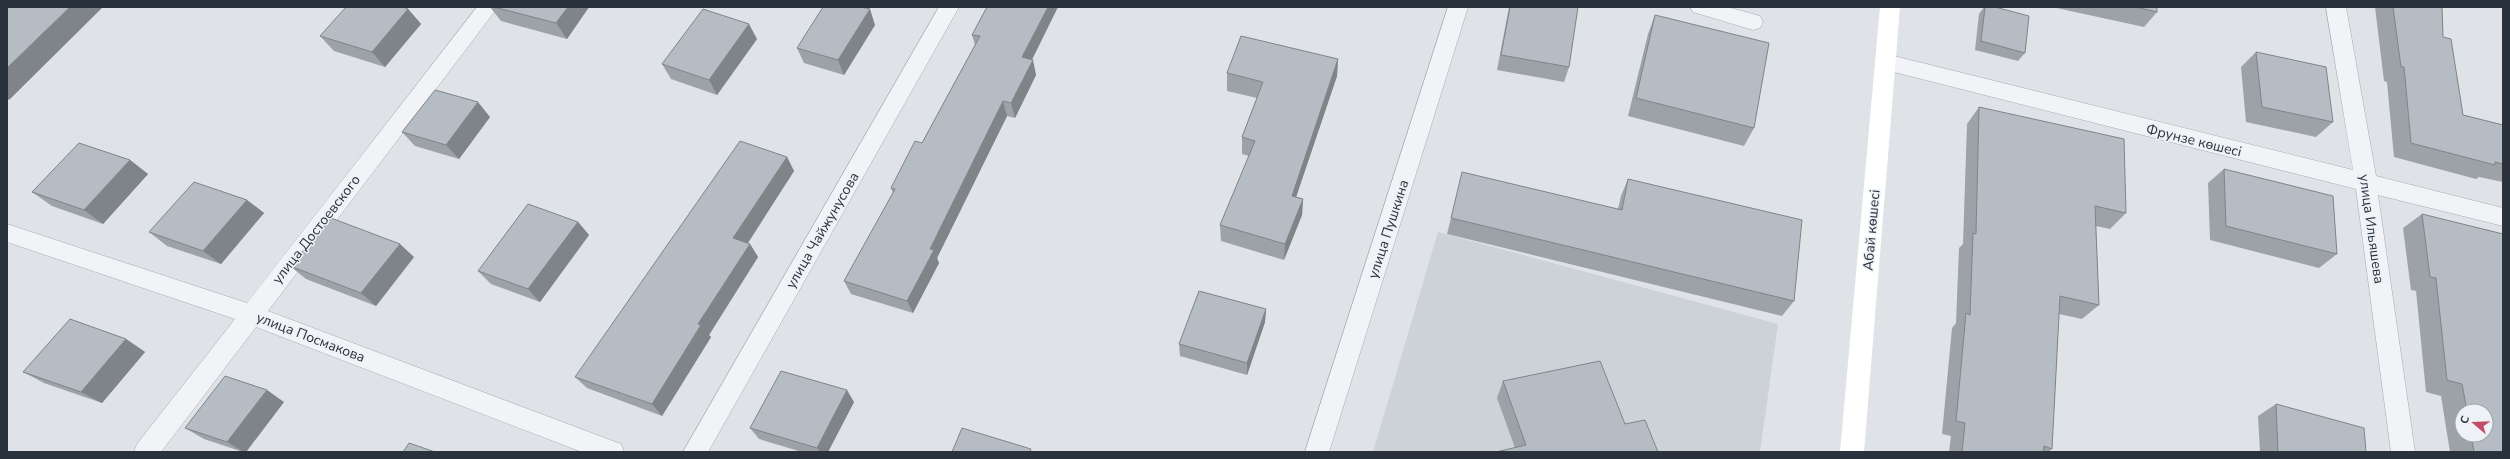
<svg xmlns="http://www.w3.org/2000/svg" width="2510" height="459" viewBox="0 0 2510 459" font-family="'Nunito Sans',sans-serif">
<rect width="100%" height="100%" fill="#dfe3e7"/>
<path fill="#cdd2d9" d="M1438,232L1778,324L1760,452H1373Z"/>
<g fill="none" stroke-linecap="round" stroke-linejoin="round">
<g stroke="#a5aab1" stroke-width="1">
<path id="minor" d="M477,7H498L268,311L621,444L624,452H582L256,327L161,452H134L137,444L235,319L7,242V224L247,303Z
M1448,7H1468L1329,452H1305Z
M1690,7H1727L1760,16L1763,22L1760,28L1753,30L1693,12Z
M2326,7H2346L2376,176L2503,208V226L2378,195L2415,452H2391L2356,189L1886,70L1879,68L1876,62L1879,56L1886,54L2353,170Z"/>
</g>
<g stroke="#a5aab1" stroke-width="1">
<path id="tertiary" d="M939,7H959L708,452H683Z"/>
</g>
<use href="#minor" fill="#f1f3f6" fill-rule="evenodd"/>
<use href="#tertiary" fill="#f1f3f6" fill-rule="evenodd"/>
<path fill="#fff" fill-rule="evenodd" d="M1880,7H1900L1864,452H1840Z"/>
</g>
<path fill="#9da2a8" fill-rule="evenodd" d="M490,7H589L567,39L501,21Z
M987,7L1032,60L1036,75L1015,118L1007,116L937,258L939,263L913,313L851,294L844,281L893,193L891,188L922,143L975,45L972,35Z
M1509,7H1578L1569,67L1564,82L1497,70Z
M1984,7H1995L2025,53L2018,61L1975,50L1979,14Z
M2052,7H2157V12L2144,27Z
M2375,7H2442L2443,37L2463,115L2503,125V182L2479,177L2476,179L2394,157L2387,82L2384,81Z
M408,9L421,24L385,67L334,51L320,36Z
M1655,15L1754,128L1744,146L1628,116L1648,34Z
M875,25L844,75L804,63L797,48Z
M757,39L717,95L671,79L662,64Z
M2256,52L2333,122L2316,137L2246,122L2241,67Z
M1338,59L1337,76L1296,197L1303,199L1302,215L1284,260L1221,241L1220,225L1249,156L1242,154V137L1257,98L1227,91V73Z
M1979,107L2126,213L2110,229L2096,226L2099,305L2082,319L2059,314L2052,449L2048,452H1949L1951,436L1942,434L1952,328L1956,323L1959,248L1963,244L1967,124Z
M490,117L459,159L415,146L402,132Z
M787,157L794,171L748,243L750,244L758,257L709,335L711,337L662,416L587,388L575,377Z
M130,160L148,174L103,224L52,206L32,192Z
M2224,169L2337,254L2319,268L2210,240L2208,183Z
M1628,179L1794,301L1782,316L1447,234L1451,218L1618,209L1621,196Z
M247,200L264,213L221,264L167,246L149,232Z
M2422,214L2503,452H2450L2441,396L2426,392L2416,291L2411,290L2403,228ZM2462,411H2486V435H2462Z
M578,222L589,235L540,302L491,284L478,271Z
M414,257L376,306L306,279L290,266Z
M1266,309L1265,322L1247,375L1180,356L1179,344Z
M126,339L145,352L102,403L44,383L23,372Z
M1503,381L1625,424L1515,448L1497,398Z
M284,402L246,452H243L204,439L185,428Z
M854,402L828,452H802L759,439L750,428Z
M2276,404L2366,452H2260L2258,416Z"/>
<path fill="#7f8488" d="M70,7H103L9,100L7,98V68Z
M568,7H589L567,39L556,23Z
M1048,7H1058L1026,72L1022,57Z
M408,9L421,24L385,67L372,52Z
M870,9L875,25L844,75L838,60Z
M749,24L757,39L717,95L709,80Z
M1338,59L1337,76L1291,212L1292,196Z
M1033,60L1036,75L1015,118L1011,103Z
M1003,101L1007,116L937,258L939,263L913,313L907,301L930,249Z
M478,102L490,117L459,159L446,145Z
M787,157L794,171L742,252L733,238Z
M130,160L148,174L103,224L84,210Z
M1303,199L1302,215L1284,260L1285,244Z
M247,200L264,213L221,264L203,251Z
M578,222L589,235L540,302L528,289Z
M400,244L414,257L376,306L361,293Z
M750,244L758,257L709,335L711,337L662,416L652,404L698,324Z
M1266,309L1265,322L1247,375V363Z
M126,339L145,352L102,403L81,392Z
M267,390L284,402L246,452H244L227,442Z
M847,390L854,402L828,452H820L817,448Z"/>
<path fill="#b6bcc3" stroke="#7f8488" d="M7,7H70L7,68Z
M346,7H403L408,9L372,52L320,36Z
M494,7H568L556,23Z
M823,7H861L870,9L838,60L797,48Z
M987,7H1048L1022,57L1033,60L1011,103L1003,101L930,249L934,250L907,301L844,281L895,189L891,188L915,141L922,143L980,36L972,35Z
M1510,7H1578L1569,67L1501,55Z
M1985,7H1995L2029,16L2025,53L1981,41Z
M2136,7H2157V12Z
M2393,7H2442L2443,37L2451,39L2463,115L2503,125V164L2495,162V165L2411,143L2404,67H2401Z
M703,9L749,24L709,80L662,64Z
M1655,15L1769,43L1754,128L1636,98Z
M1241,36L1338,59L1292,196L1303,199L1285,244L1220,225L1255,141L1242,137L1263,82L1227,73Z
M2256,52L2326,67L2333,122L2262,107Z
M435,90L478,102L446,145L402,132Z
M1979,107L2124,139L2126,213L2095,206L2099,305L2060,296L2052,449L2044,446L2043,452H1962L1965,423L1956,421L1966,313L1970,315L1973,233L1976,234Z
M740,141L787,157L733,238L750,244L698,324L701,325L652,404L575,377Z
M79,143L130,160L84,210L32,192Z
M2224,169L2333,196L2337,254L2226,226Z
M1462,172L1622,210L1628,179L1802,220L1794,301L1451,218Z
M194,182L247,200L203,251L149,232Z
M528,204L578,222L528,289L478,271Z
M2422,214L2503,234V452H2474L2471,435H2486V411H2467L2462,384L2447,380L2436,278L2430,277Z
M331,218L400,244L361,293L290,266Z
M1199,291L1266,309L1247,363L1179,344Z
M70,319L126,339L81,392L23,372Z
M1600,361L1625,424L1645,420L1658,452H1496L1526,445L1503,381Z
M781,371L847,390L817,448L750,428Z
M225,376L267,390L227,442L185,428Z
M2276,404L2364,428L2366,452H2278Z
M962,428L1031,449L1030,452H952Z
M409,443L435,452H403Z"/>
<g text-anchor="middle" stroke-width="3" stroke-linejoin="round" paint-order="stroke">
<g font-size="14" fill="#29323d" stroke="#eef1f5">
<text transform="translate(2194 140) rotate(14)" y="5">Фрунзе көшесі</text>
<text transform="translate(316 229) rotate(-52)" y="5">улица Достоевского</text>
<text transform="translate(1388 229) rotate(-72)" y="5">улица Пушкина</text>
<text transform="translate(2372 229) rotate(82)" y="5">улица Ильяшева</text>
<text transform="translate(822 230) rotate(-60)" y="5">улица Чайжунусова</text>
<text transform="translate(1871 230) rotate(-85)" y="5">Абай көшесі</text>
<text transform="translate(311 337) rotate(21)" y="5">улица Посмакова</text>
</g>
</g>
<rect width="2510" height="459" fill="none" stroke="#29323d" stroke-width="16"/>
<g transform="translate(2474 423) rotate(289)"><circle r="19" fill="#eef1f5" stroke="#9fa5ab"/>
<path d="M0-3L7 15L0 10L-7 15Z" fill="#c44c69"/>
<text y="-6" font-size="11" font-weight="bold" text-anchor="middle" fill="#29323d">С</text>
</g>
</svg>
